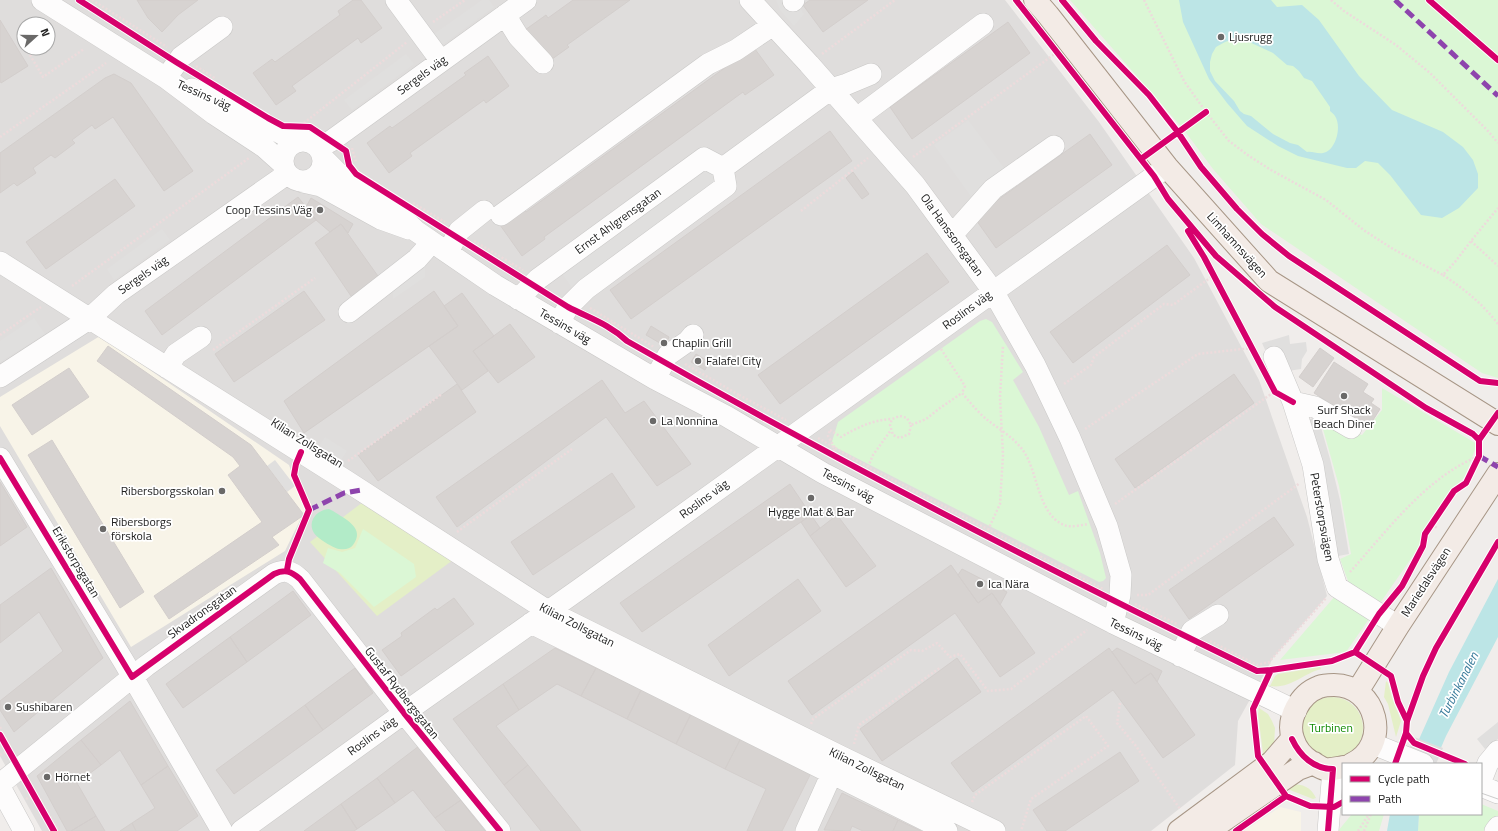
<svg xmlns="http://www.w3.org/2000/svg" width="1498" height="831" viewBox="0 0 1498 831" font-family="'Titillium Web',sans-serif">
<rect width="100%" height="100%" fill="#f0edeb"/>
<path fill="#dfdddc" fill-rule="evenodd" d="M0,0H1005L1099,122L1194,258L1259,380L1307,517L1327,596L1273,658L1238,721L1235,765L1151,831H42L0,756ZM24,24H48V48H24Z"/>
<path fill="#f8f4e8" d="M100,336L289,465L305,510L285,551L131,647L0,426V397Z
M1280,807L1301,812V831H1244Z"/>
<path fill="#e4efc7" d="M363,502L453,560L377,616L310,542Z
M1320,667L1321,669C1302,674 1291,689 1270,686L1275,676L1278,674Z
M1386,681L1388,683L1392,698L1400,718L1401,721L1396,737L1388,704L1384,697Z
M1301 728a31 31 0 1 1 62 0a31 31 0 1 1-62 0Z
M1259,708L1268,714L1272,721L1275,728L1274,746L1265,757L1263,753L1258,714Z
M1291,784C1303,784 1311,787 1316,798L1313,799L1290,790L1286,785Z"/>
<path fill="#dbf7d5" d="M1070,0H1498V378L1482,373L1261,224L1213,169L1184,130Z
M986,319L992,322L1023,372L1013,380L1039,427L1069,495L1078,491L1100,553L1106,578L1103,581L1099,582L831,445L838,422L980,321Z
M1382,388L1477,444L1465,477L1450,491L1431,519L1417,550L1346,652L1280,660L1348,581L1340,559L1351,554L1339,486L1321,422L1362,435L1382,410Z
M363,529L414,564L416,577L374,607L340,573L323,563L328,548L342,552L355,548Z
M1481,804L1498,811V831H1418L1419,814H1481Z
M1352,814H1384L1379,831H1338Z"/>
<path fill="#b2ebc8" d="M329,509L333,511C345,519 366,528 353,545C350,549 345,550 339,549C333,548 317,538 314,533C307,521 317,510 329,509Z"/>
<path fill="#e0dfde" d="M482,0H489L494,7L442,45L434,34Z
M776,0H795L804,14L794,26L780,10Z
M406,54L414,64L352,110L344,100Z
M968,120L1013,180L978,206L934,145Z
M704,148L721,155L734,172L573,289L551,258Z
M162,229L170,240L114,280L107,269Z
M425,265V277L393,299V286Z
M34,318L45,334L0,362V341Z
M1289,335L1290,344L1306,342L1307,351L1302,359L1301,369L1288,371L1276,375L1262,343Z
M1318,417L1330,459L1340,500L1349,554L1338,556L1306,420Z
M325,437L347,451L341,460L319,446Z
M275,460L295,486L287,492L267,466Z
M1498,722V739L1485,749L1477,739Z"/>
<path fill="#bce5e6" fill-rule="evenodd" d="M1179,0H1271L1277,7L1302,5L1319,20L1359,76L1392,110L1443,132L1463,147L1473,160L1478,174V188L1459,208L1442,218L1421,215L1390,175L1378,163L1365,161L1356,168H1347L1298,156L1278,146L1247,126L1227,103L1209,79L1183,22ZM1231,40L1247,41L1273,53L1287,65L1293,66L1299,71L1304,78L1312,81L1330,107V111C1332,113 1334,114 1335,116C1342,126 1336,151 1323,153C1317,154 1312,151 1307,152L1298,145L1290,143L1273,134L1251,116L1244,114L1240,111L1234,101L1215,81L1210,71V62L1212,54L1216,47L1225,42Z
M1498,579V637L1446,736L1434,764H1408L1449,672Z
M1390,814H1419L1418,831H1387Z"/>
<path fill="#dedddd" d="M1414,737L1443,748L1436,764H1403Z"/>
<path fill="#d7d3d1" stroke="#d3cecc" d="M137,0H198L178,15L162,32L148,18Z
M353,0H361L382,28L361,43L358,38L292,86L296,91L276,105L253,73L272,59L275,62L340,15L338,11Z
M573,0H630L567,45L569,47L548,62L525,30L546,15L548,18Z
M810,0H868L823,32L803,5Z
M0,20L28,66L1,83L0,81Z
M1008,22L1030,53L912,139L890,107Z
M752,45L774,75L745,95L743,92L544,237L545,239L522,256L500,225L524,209L526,212L726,67L724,65Z
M488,56L509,86L486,103L484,100L410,153L412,156L389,173L367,143L390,126L392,128L466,75L464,73Z
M114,74L131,83L193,171L164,191L113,117L95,129L92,125L72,140L75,143L55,158L51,155L33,168L36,173L17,186L14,183L0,193V153L105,78Z
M830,131L852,161L631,319L610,290Z
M1090,134L1112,165L996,248L974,217Z
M853,172L869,194L862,199L846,178Z
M115,179L135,206L46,269L26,242Z
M298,197L316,220L162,335L145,311Z
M311,198L353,224L348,233L341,224L330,232L316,220L306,207Z
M341,224L380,279L353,299L315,243Z
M1167,245L1190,275L1073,363L1050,332Z
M927,253L949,282L780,404L758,375Z
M304,291L325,320L234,382L215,354Z
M434,291L458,326L304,433L284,401Z
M462,293L494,336L473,351L488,371L462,390L429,346L458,326L444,306Z
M510,324L535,357L498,383L473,351Z
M651,326L669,337L665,346L646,335Z
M108,346L251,445L304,515L272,537L279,545L169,619L154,596L262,522L228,475L240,466L233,457L97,361Z
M1320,348L1334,358L1313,387L1299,377Z
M696,354L709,362L705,370L691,362Z
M1334,362L1368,384L1363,392L1374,399L1371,403L1380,409L1368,428L1314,393Z
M69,368L89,397L32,435L12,405Z
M1234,374L1254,403L1135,488L1115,459Z
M602,380L625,413L644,401L691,464L657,486L606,417L457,527L436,497Z
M457,384L476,412L378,481L358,455Z
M52,440L144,592L120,608L28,455Z
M612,473L635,507L533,575L511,542Z
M0,482L27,527L0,546Z
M790,484L811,515L642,632L620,603Z
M811,515L820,528L810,536L801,522Z
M837,515L876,566L846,587L810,536Z
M1274,517L1294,545L1189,619L1169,590Z
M951,565L978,603L992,593L1035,653L1000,677L955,613L812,715L788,681Z
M51,568L103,658L14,732L0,710V701L63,651L39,612L0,643V605Z
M962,569L1007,592L1000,605L992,593L978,603L958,575Z
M798,579L821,611L729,676L708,645Z
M293,591L311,615L247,662L230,637Z
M454,598L474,624L401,676L382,650L402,636L401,633L435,608L437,610Z
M230,637L247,662L183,708L166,684Z
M555,648L596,668L581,696L557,684L519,710L503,684Z
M1109,648L1135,684L1151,673L1195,735L1163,758L1113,690L973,792L951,763Z
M1117,648L1162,671L1157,682L1151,673L1135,684L1112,652Z
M957,658L981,692L882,761L860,729Z
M355,668L373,693L323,730L305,705Z
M596,668L641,690L627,719L581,696Z
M503,684L519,710L496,726L528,765L504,785L453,719Z
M641,690L691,714L676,744L627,719Z
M130,701L168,766L141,785L120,750L101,765L81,740Z
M305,705L323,730L234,794L216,770Z
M691,714L741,738L725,769L676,744Z
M741,738L811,773L782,831H747L766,789L725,769Z
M81,740L101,765L77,783L96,816L71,831H67L37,776Z
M419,746L461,800L435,818L413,790L395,803L377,778Z
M1120,752L1139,781L1065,831H1047L1033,810Z
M528,765L581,831H541L504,785Z
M168,766L198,816L177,831H136L132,823L155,808L141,785Z
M377,778L395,803L357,829L341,804Z
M842,793L898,820L893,831H863L852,826L850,831L824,830Z
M461,800L469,811L485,831H446L435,818Z
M341,804L357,829L354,831H304Z
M96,816L105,831H71Z
M898,820L921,831H893Z
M132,823L136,831H120Z"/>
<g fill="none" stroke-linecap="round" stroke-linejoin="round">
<g stroke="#c9c8c7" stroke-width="22">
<path id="minor" d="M42,0L166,78L214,114L264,147L283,164
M396,0L441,61
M750,0L809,64L915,185L993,291L1035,365L1049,394L1070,438L1107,526L1121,575L1120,595L1113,623
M793,1L794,0
M505,15L518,36L543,63
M166,78L181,57L222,27
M192,89L223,102L284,135L306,141
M857,118L983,24
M283 161a20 20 0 1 1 40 0a20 20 0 1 1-40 0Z
M318,148L331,141L526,0
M323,158L338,173L381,198L416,231L495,285L655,379L726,416L823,473L1113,623L1296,711
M723,168L831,89L847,84L871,74
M303,182L321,186L381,219L409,229
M501,215L708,64L736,50L773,25
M952,235L993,189L1054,146
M448,252L459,231L484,211
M0,262L345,480L548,611L840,756L995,831
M518,299L538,279L704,158L723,168
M349,312L417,259L432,242
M559,323L568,307L586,289L726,186L723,168
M1274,357L1293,402L1313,465L1328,559L1337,587L1398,626
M167,368L176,354L201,337
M0,377L89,319L116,294L287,174
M655,379L668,355L688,341L693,335
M1293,402L1315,407L1351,428
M0,458L124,662L222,831
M531,623L947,831
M1180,656L1192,631L1218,615
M1373,744L1423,764
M1481,781L1488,763L1498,751
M0,784L146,666L274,574C285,569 291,571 300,579L404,713L500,831
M1481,786L1498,793
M0,787L24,831
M241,831L404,713L581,588L1167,167
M806,831L837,762
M1328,831L1333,769
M1495,831L1498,827"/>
</g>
<g stroke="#a79686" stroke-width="24">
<path id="major" d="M1035,0L1048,15L1167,167L1269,281L1498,424
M1357,692L1398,626L1498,474
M1343,767C1337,768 1331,770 1325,769C1320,768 1316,764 1311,762C1303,757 1296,749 1293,739C1286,719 1300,694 1319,687C1324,685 1329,685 1334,685C1377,685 1392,745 1352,764
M1179,831L1272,762L1292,739
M1208,831L1298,769L1314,763"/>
</g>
<path stroke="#eddbdc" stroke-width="2.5" stroke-dasharray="2 2" stroke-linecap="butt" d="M92,0L167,47
M1144,0L1184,81L1206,112L1229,141L1249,156L1271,170L1326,200L1365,231L1393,249L1443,275L1455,262L1471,241L1498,208
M1331,0L1344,11L1396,45L1430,73L1488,131L1498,143
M433,22L465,0
M24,42L23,43L24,45
M26,48L43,77L84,49
M822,54L895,0
M196,66L216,79
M304,123L407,42
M0,137L106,63
M352,148L356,162
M913,157L1056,53
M413,203L445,222
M801,211L868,158
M474,241L523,270
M1471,241L1498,266
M505,271L511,264
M1443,275C1464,289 1482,303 1498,324
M72,286L249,158
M590,308L654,347
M608,331L613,322
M0,335L41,307
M941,349L965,386L962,393C969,401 976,410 985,418C997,428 1012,436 1022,449C1038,469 1037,514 1064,525C1071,528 1081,525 1088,524
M213,350L315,278
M685,364L739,395L735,402
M1064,384L1091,365L1094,357L1164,304L1173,305L1214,275
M739,395L786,420
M911,425L909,434L900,438L893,435L890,425L892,419L900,416L907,418L911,425L926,419L940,408L962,393
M1085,429L1198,354L1252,348
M830,430L841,437C858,427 873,420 892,419
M818,438L868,467L1103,589
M830,458L835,448L828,436L830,430
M348,461L442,394
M868,467L873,455L891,430
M1115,504L1271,394
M1432,524L1437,528
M988,530L1000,504L1003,455L1000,397L1003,345
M457,532L572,449
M1350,572C1387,531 1426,477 1479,456
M1137,595H1148L1300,483
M1135,604L1177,624
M1210,641L1257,665L1269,662L1326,598
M1269,662L1271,670
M1120,703L1117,723L1136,746L1180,809
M811,724L813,719L911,650L922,651L937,643L950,657L960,654L988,691L1011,689L1087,630
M0,727L13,752
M854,744L859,725L941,667
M0,755L11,749
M30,782L59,831
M26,799L36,793
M972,802L975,795L1086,716L1108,746L1031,799L1021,831
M1358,831L1369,814
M1364,831L1371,814"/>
<use href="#minor" stroke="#fdfcfc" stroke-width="21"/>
<use href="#major" stroke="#f3ebe6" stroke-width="22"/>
<path stroke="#ccc" stroke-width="1" d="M1481,793L1498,799
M1328,831C1329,817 1333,806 1343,797"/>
<path stroke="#8e44ad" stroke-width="5" stroke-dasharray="10 5" stroke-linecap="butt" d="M1395,0L1498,96
M1479,456L1498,467
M309,510L344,493L361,490"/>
<g stroke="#fff" stroke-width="8">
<path id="cycleway" d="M79,0L176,62L268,118L283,126L310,127L346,151L349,165L356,174L568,307C589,318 609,324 627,341C833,459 1044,568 1257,671L1271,670
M1016,0L1154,176L1168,199L1216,256L1275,307L1426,408L1473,434L1479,440
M1062,0L1096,41L1149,95L1177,131L1201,167L1237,209L1262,234L1289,256L1480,381L1498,383
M1429,0L1498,60
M1141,159L1206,112
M1188,231L1204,257L1275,392L1293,402
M0,458L132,677L274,574C285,569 291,571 300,579L404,713L500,831
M287,570L289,559L309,510L294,475L296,464L301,452
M1355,652L1379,614L1402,586L1423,546L1425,534L1454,491L1466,483L1479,456V440L1498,413
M1406,733L1414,743L1465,764
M0,735L54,831
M1292,739C1300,756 1314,769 1333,769L1328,831
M1395,764L1406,733L1407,721L1423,676L1436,648L1498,542
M1343,802L1334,807L1310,806L1286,796L1258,756L1253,709L1271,670L1332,661L1355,652L1391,676L1398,702L1407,721
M1236,831L1286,796"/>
</g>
<use href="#cycleway" stroke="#d6006c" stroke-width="6"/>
</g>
<g fill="#6a6968" stroke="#fff" stroke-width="1.5">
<circle cx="1221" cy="37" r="4"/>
<circle cx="320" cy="210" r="4"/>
<circle cx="664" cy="343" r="4"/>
<circle cx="698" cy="361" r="4"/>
<circle cx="1344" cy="396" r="4"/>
<circle cx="653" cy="421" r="4"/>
<circle cx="222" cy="491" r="4"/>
<circle cx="811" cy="498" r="4"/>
<circle cx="103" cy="529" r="4"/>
<circle cx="980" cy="584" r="4"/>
<circle cx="8" cy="707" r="4"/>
<circle cx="47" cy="777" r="4"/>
</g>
<g text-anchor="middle" stroke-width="3.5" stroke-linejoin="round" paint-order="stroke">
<g font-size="12" fill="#222" stroke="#fff" text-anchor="start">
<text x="1229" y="41">Ljusrugg</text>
<text x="312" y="214" text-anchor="end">Coop Tessins Väg</text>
<text x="672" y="347">Chaplin Grill</text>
<text x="706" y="365">Falafel City</text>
<text x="1344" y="414" text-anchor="middle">Surf Shack<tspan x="1344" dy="14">Beach Diner</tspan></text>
<text x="661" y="425">La Nonnina</text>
<text x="214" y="495" text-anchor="end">Ribersborgsskolan</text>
<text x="811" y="516" text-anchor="middle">Hygge Mat &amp; Bar</text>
<text x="111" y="526">Ribersborgs<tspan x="111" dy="14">förskola</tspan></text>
<text x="988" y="588">Ica Nära</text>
<text x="16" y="711">Sushibaren</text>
<text x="55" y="781">Hörnet</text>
</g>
<g font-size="12" fill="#222" stroke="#fff">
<text transform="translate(422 75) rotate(-36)" y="4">Sergels väg</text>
<text transform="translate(204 95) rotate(24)" y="4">Tessins väg</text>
<text transform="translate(618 221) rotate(-36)" y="4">Ernst Ahlgrensgatan</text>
<text transform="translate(952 235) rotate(54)" y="4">Ola Hanssonsgatan</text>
<text transform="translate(1237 245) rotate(48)" y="4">Limhamnsvägen</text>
<text transform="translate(143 275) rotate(-35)" y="4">Sergels väg</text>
<text transform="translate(967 310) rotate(-36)" y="4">Roslins väg</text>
<text transform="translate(565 326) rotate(30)" y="4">Tessins väg</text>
<text transform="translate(307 443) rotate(32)" y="4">Kilian Zollsgatan</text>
<text transform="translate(848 485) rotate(28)" y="4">Tessins väg</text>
<text transform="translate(704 499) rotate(-36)" y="4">Roslins väg</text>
<text transform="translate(1322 517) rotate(80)" y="4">Peterstorpsvägen</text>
<text transform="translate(76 562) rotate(59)" y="4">Erikstorpsgatan</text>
<text transform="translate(1426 582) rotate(-57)" y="4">Mariedalsvägen</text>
<text transform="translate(202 612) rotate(-36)" y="4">Skvadronsgatan</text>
<text transform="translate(577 625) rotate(27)" y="4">Kilian Zollsgatan</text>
<text transform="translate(1136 634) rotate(26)" y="4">Tessins väg</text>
<text transform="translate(402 693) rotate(52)" y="4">Gustaf Rydbergsgatan</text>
<text transform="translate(372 736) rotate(-36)" y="4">Roslins väg</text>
<text transform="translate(867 769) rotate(26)" y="4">Kilian Zollsgatan</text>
</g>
<g font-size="12" fill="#0f8a01" stroke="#fff">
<text x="1331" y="732">Turbinen</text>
</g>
<g font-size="13" font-style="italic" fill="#397c9b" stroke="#fff">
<text transform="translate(1458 685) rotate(-63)" y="5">Turbinkanalen</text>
</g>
</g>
<rect x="1342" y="763" width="140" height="52" fill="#ffffff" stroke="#a7a7a7"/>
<rect x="1350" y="776" width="20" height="6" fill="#d6006c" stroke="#a7a7a7"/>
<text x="1378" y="783" font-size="12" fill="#222222">Cycle path</text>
<rect x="1350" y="796" width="20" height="6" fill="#8e44ad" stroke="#a7a7a7"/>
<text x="1378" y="803" font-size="12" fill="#222222">Path</text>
<g transform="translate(36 36) rotate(69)"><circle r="19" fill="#ffffff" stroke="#a7a7a7"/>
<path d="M0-3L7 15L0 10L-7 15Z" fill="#6a6968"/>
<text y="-6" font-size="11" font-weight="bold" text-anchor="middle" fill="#222222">N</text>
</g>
</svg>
